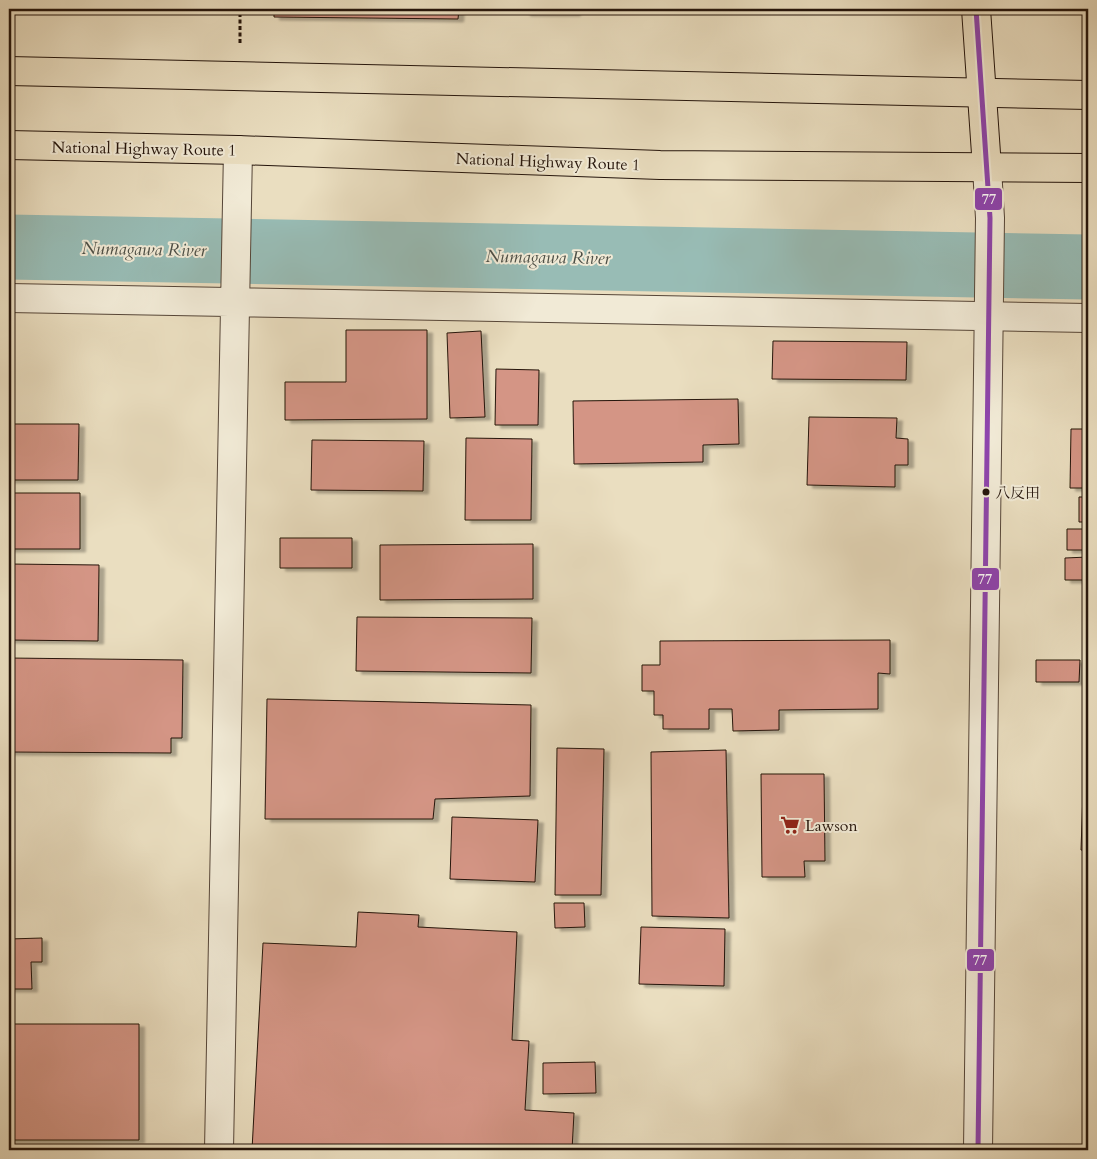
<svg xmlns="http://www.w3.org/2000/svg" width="1097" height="1159" viewBox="0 0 1097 1159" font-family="Cardo,'Noto Serif JP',serif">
<defs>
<filter id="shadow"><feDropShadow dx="5.5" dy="3" stdDeviation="1" flood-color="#0004"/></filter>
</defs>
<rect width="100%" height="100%" fill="#eadec0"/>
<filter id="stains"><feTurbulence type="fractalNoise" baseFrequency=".004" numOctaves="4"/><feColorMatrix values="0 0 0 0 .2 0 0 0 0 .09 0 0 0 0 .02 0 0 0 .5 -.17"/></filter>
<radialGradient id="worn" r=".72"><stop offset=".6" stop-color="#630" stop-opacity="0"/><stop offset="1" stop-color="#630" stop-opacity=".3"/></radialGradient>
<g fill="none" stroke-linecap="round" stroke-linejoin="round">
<path stroke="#98bcb5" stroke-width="65" d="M9,247L1088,267"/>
</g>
<path fill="#d49585" stroke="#24140b" filter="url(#shadow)" d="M274,9H459L458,19L274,17Z
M525,9H575V13H525Z
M346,330H427V419L285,420V382H346Z
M481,331L485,417L450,418L447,333Z
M773,341L907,342L906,380L772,379Z
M496,369L539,370L538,425H495Z
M738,399L739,444L703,445V462L574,464L573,401Z
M809,417L897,418L896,438L908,439V465H895V487L807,485Z
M9,424H79L78,480H9Z
M1071,429H1088V488H1070Z
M466,438L532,439L531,520H465Z
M312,440L424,441L423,491L311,490Z
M9,493H80V549H9Z
M1079,497H1088V522H1079Z
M1067,529H1088V550H1067Z
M280,538H352V568H280Z
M533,544V599L380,600V545Z
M1088,557V580H1065V558Z
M9,564L99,565L98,641L9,640Z
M357,617L532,618L531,673L356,671Z
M890,640V674L878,673V709L779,710V730L733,731L732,709H709V729H663V715H654V691H642V665H660V641Z
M9,658L183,660L182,738H171V753L9,752Z
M1036,660H1080L1079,682H1036Z
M267,699L531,705L530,796L435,799L433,819H265Z
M557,748L604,749L601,895H555Z
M726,750L729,918L652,916L651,752Z
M761,774H824L825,861H804L805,877H762Z
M1083,792H1088V851L1081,850Z
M452,817L538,820L535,882L450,879Z
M554,903H584L585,927L555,928Z
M358,912L419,915L418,927L517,932L512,1040L529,1041L525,1110L574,1113L572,1150H252L263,943L356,947Z
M641,927L725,929L724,986L639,984Z
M42,938V962H31L32,989H9V939Z
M9,1024H139V1140H9Z
M595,1062L596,1093L543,1094V1063Z
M704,1146V1150H618V1148Z"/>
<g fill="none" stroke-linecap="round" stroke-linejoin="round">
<g stroke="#564638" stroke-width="30">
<path id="minor" d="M9,298L1088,318
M219,1150L238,150
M978,1150L990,218L987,168"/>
</g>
<g stroke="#24140b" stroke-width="30">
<path id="major" d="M976,9L987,168"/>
</g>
<g stroke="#24140b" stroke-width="30">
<path id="highway" d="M9,71L1088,95
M9,145L238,150L660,165L1088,168"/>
</g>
<path stroke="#24140b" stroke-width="3" stroke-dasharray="4 2.5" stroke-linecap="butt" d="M240,43V9"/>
<use href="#minor" stroke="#f1ead6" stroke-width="28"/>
<use href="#major" stroke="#eadec0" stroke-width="28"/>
<use href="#highway" stroke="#eadec0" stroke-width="28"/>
<g stroke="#f1ead6" stroke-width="9">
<path id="bus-1" d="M976,9L990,218L978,1150"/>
</g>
<use href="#bus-1" stroke="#8e44ad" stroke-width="5"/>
</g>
<defs>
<g id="supermarket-bare" transform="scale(1.5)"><path d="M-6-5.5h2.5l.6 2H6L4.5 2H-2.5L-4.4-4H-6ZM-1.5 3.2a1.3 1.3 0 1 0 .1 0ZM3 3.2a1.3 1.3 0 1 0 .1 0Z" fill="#8f2418" stroke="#f1ead6" stroke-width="2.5" paint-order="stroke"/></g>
</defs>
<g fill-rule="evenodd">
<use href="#supermarket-bare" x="790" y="825"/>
</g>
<circle fill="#24140b" stroke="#f1ead6" stroke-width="2" cx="986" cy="492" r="4.5"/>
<g text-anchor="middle" stroke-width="4" stroke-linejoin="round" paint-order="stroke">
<g font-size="15" fill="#24140b" stroke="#f1ead6" text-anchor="start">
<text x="995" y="498">八反田</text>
</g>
<g font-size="16" fill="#24140b" stroke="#f1ead6">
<text transform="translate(144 148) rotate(1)" y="6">National Highway Route 1</text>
<text transform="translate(548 161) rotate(2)" y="6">National Highway Route 1</text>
</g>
<g font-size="16" fill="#24140b" stroke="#f1ead6" text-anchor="start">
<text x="805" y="831">Lawson</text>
</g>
<g font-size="18" font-style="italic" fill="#4d4f46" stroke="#f1ead6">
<text transform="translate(144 249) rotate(1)" y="6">Numagawa River</text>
<text transform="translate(548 257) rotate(1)" y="6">Numagawa River</text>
</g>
</g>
<g stroke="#f1ead6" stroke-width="2">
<rect x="974" y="187" width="29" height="24" rx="5" fill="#8e44ad"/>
<rect x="971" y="567" width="29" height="24" rx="5" fill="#8e44ad"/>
<rect x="966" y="948" width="29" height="24" rx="5" fill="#8e44ad"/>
</g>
<g font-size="14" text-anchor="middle" font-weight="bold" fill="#fff">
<text x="989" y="204">77</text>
<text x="985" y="584">77</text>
<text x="980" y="965">77</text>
</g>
<rect width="1097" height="1159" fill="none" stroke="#eadec0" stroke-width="30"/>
<rect x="10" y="10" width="1077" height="1139" fill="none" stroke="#24140b" stroke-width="2.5"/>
<rect x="15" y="15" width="1067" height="1129" fill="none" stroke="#24140b"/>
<rect width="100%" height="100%" filter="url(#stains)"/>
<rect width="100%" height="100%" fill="url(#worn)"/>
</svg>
